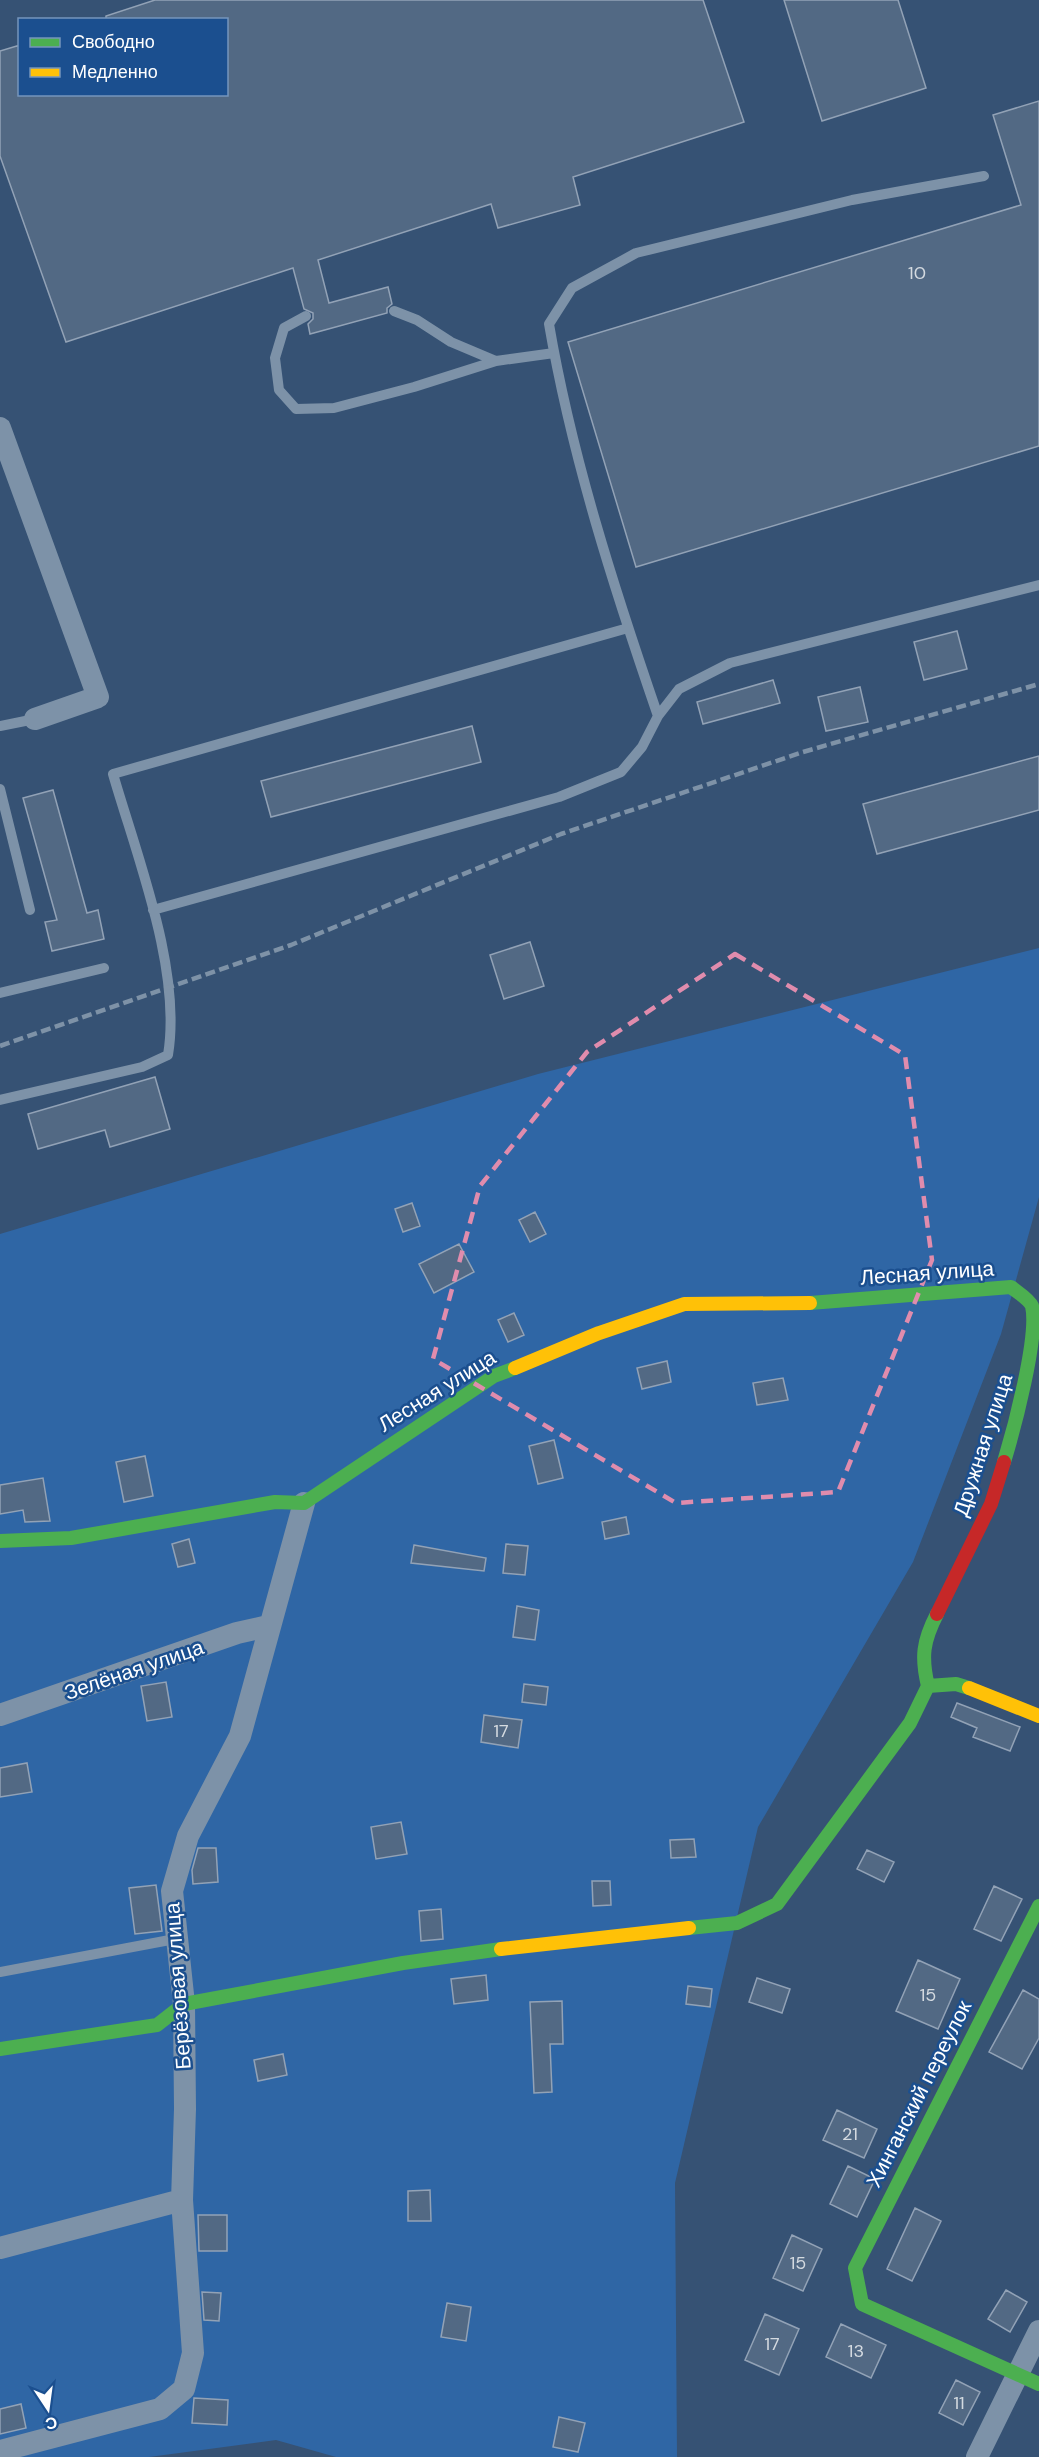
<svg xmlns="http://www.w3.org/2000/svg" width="1039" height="2457" viewBox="0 0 1039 2457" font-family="'DM Sans',sans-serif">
<rect width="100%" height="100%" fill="#365274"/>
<path fill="#2f66a5" d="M1039,948V1197L1001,1334L913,1562L758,1827L675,2183L677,2457H336L276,2440L149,2457H0V1234L538,1074Z"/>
<path fill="#526984" stroke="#92a2b6" stroke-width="1.5" d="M155,0H703L744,122L573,177L580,205L498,228L491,204L318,260L329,303L388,287L392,304L387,308V313L310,334L308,324L313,319V313L304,309L293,268L66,342L0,156V51L20,45V94H226V20H106V16Z
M784,0H898L926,88L822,121Z
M1039,101V446L636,567L568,342L1021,205L993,115Z
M957,631L967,669L924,680L914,642Z
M773,680L780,703L703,724L697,702Z
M860,687L868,722L826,731L818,697Z
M472,726L481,762L271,817L261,781Z
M1039,756V810L877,854L863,804Z
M53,790L87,913L98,910L104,939L52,951L45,922L57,920L23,798Z
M530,942L544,986L504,999L490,955Z
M155,1077L170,1129L110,1147L105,1130L38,1149L28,1114Z
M412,1203L420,1226L403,1232L395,1209Z
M535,1212L546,1234L530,1242L519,1220Z
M459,1244L474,1272L434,1293L419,1264Z
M514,1313L524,1335L508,1342L498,1320Z
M667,1361L671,1382L642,1389L637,1368Z
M783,1378L788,1400L757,1405L753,1383Z
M554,1440L563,1478L538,1484L529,1446Z
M145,1456L153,1496L124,1502L116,1462Z
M43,1478L50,1521L25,1522L23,1510L0,1514V1485Z
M626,1517L629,1534L605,1539L602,1522Z
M189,1539L195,1563L178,1567L172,1544Z
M506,1544L528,1546L525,1575L503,1573Z
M414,1545L486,1558L484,1571L411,1563Z
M517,1606L539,1610L535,1640L513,1637Z
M166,1682L172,1717L147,1721L141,1686Z
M524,1684L548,1687L546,1705L522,1702Z
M957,1703L1020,1727L1010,1751L973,1737L977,1728L951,1717Z
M484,1715L522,1720L518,1748L481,1742Z
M27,1763L32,1792L0,1797V1768Z
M401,1822L407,1854L376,1859L371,1827Z
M694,1839L696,1857L671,1858L670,1840Z
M198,1848H216L218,1882L193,1884L192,1870Z
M867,1850L894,1862L884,1882L857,1869Z
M592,1881H610L611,1905L593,1906Z
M156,1885L162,1931L135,1934L129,1888Z
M994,1886L1022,1899L1001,1941L974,1929Z
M441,1909L443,1939L421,1941L419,1911Z
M918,1960L960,1979L938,2029L896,2011Z
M486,1975L488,2000L454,2004L451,1979Z
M757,1978L790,1989L782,2013L749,2002Z
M688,1986L712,1989L710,2007L686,2004Z
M1023,1990L1039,1999V2038L1022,2069L989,2052Z
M562,2001L563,2044H550L552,2092L534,2093L530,2002Z
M283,2054L287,2075L258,2081L254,2060Z
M837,2110L877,2129L864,2158L823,2140Z
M848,2166L875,2179L857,2217L830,2204Z
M430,2190L431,2221H408V2191Z
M915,2208L941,2221L912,2281L887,2269Z
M198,2215H227V2251H199Z
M792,2235L822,2249L803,2291L773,2278Z
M1006,2290L1027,2302L1010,2332L988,2319Z
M202,2292L221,2293L219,2321L204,2320Z
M447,2303L471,2307L466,2341L441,2337Z
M765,2314L799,2329L779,2375L745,2360Z
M841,2324L886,2345L871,2378L826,2357Z
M956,2380L980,2392L963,2425L939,2413Z
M194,2398L228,2400L227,2425L192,2423Z
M21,2404L26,2428L0,2434V2409Z
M559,2417L585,2423L578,2452L553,2447Z"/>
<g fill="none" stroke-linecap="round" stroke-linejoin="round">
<path stroke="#7d92a8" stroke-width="10" d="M394,311L417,320L451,342L496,361
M306,316L284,328L275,358L279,390L296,409L334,408L414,387L496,361L554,353
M658,716C614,588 572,458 549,324L572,288L636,253L852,200L984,176
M0,726L35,719
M0,789L30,910
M153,910L559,797L621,772L642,747L658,716L679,689L730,663L1039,585
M0,993L104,968
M0,1100L142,1067L168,1055C182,970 137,857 113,774L628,628
M0,1972L175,1939"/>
<path stroke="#7d92a8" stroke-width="22" d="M0,428L98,697L35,719
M0,1715L237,1633L268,1626
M0,2248L182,2200
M0,2451L160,2409L184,2389L193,2353L182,2200L185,2109L184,2004L172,1891L188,1836L240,1736L304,1503
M977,2457L1039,2331"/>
<path stroke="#4caf50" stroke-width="14" d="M810,1303L1011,1287C1017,1292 1029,1299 1032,1306C1039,1336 1014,1429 1004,1462
M0,1541L71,1538L275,1502L304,1503L494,1376L515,1368
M928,1686C921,1657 923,1641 937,1614
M1039,1906L855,2268L862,2304L1039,2384
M689,1928L737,1923L777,1904L910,1723L928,1686L956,1684L969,1688
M0,2049L157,2025L184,2004L403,1963L501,1949"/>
<path stroke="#ffc107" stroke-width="14" d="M515,1368L599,1333L684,1304L810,1303
M969,1688L1039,1716
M501,1949L689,1928"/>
<path stroke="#c62828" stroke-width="14" d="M937,1614L991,1504L1004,1462"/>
<path stroke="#7e92a7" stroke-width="4.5" stroke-dasharray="10 4.5" stroke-linecap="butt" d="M0,1046L291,945L561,834L803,752L1039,684"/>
</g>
<path fill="none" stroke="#e08cad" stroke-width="4.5" stroke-dasharray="12 8" stroke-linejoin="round" d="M735,954L905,1055L932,1260L838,1492L676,1503L433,1359L480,1186L587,1052Z"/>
<g text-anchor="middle" stroke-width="5" stroke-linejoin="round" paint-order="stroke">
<g font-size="18" fill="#d4dae0">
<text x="917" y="279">10</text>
<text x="501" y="1737">17</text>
<text x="928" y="2001">15</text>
<text x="850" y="2140">21</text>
<text x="798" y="2269">15</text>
<text x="772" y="2350">17</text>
<text x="856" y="2357">13</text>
<text x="959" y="2409">11</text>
</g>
<g font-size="21" fill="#fff" stroke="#1b4f8f">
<text transform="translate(927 1273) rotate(-4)" y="7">Лесная улица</text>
<text transform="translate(437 1391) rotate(-32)" y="7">Лесная улица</text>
<text transform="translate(983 1445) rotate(-72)" y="7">Дружная улица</text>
<text transform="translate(134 1670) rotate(-19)" y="7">Зелёная улица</text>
<text transform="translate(178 1986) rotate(-94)" y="7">Берёзовая улица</text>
<text transform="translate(919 2094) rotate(-63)" y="7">Хинганский переулок</text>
</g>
</g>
<rect x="18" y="18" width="210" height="78" fill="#1b4f8f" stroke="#7695bc" stroke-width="1.5"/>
<rect x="30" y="38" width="30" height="9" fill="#4caf50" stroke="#7695bc" stroke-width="1.5"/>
<text x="72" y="48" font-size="18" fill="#ffffff">Свободно</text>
<rect x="30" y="68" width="30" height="9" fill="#ffc107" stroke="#7695bc" stroke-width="1.5"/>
<text x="72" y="78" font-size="18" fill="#ffffff">Медленно</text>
<g transform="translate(48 2409) rotate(167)" stroke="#1b4f8f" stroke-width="4.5" paint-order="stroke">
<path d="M0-4.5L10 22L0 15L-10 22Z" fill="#ffffff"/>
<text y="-9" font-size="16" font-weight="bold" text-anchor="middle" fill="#ffffff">С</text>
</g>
</svg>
